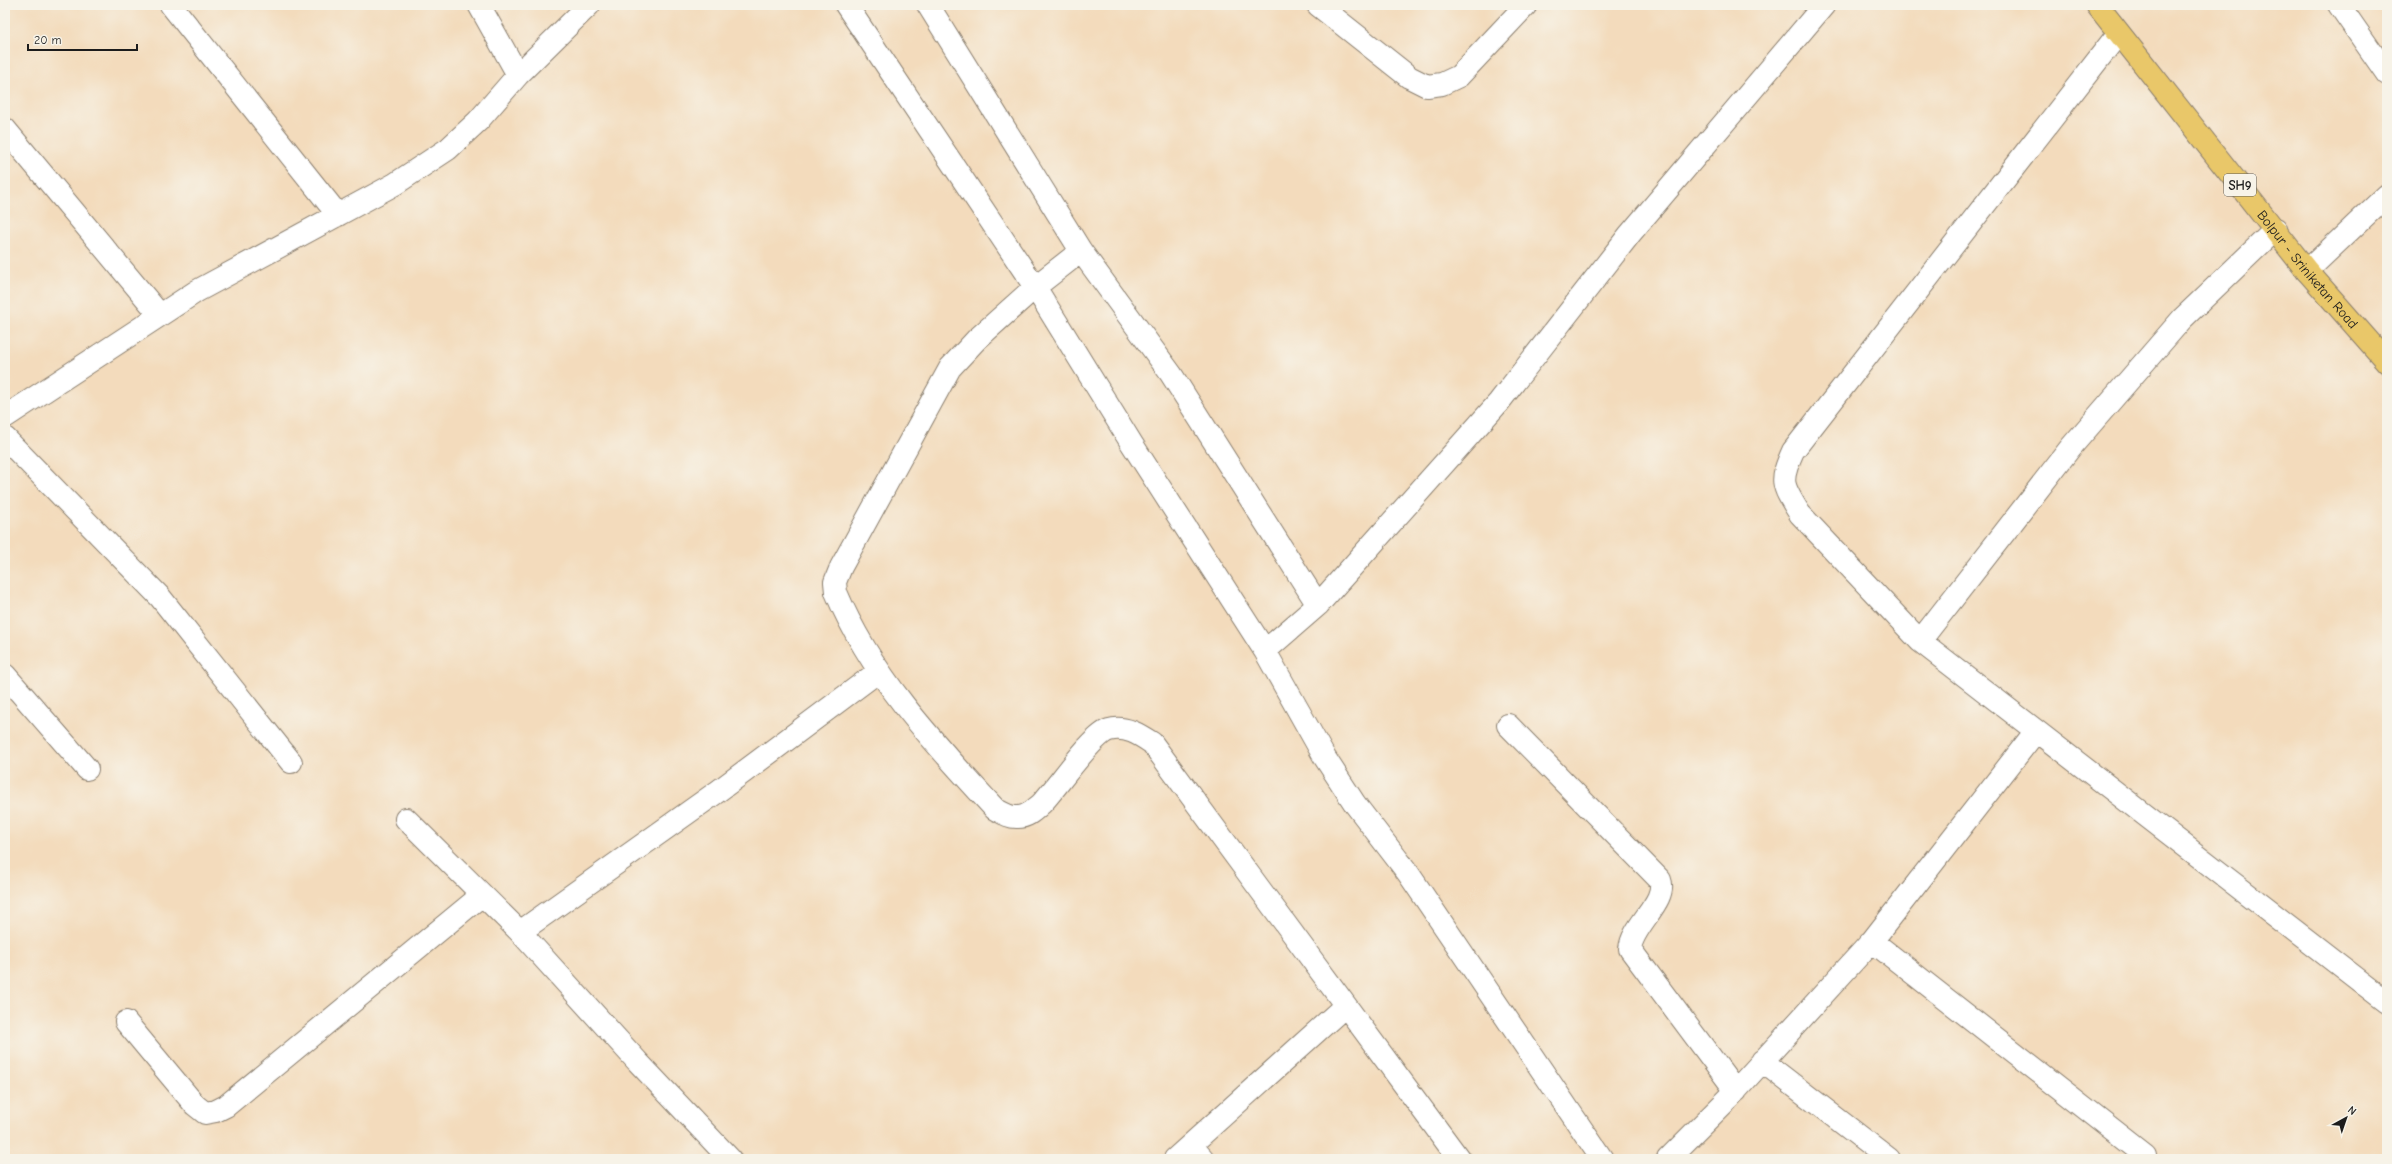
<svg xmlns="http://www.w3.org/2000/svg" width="2392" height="1164" viewBox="0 0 2392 1164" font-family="'Comic Neue',sans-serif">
<rect width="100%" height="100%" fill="#f7f3e8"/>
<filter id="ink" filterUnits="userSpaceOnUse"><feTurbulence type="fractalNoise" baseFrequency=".025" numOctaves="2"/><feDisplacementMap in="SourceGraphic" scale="8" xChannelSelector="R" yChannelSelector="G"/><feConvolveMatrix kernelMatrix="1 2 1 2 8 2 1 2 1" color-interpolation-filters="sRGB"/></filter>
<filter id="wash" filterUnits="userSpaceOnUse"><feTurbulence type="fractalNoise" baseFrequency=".012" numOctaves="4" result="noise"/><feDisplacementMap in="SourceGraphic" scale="16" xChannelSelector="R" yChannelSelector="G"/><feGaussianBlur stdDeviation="0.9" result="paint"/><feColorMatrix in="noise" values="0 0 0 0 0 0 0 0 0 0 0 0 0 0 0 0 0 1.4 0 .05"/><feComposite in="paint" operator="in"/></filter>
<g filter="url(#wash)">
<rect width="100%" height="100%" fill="#f3dbbc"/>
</g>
<g filter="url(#ink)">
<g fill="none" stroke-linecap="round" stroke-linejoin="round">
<g stroke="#887c6c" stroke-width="24">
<path id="street" d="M171,5L338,215
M479,5L518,75
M846,5L1035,287L1132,444L1265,651L1325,758L1355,804L1408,873L1602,1159
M928,5L1081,251L1171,374L1318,605
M1318,5L1409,77L1427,86L1442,84L1459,76L1526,5
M2339,5L2387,74
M2118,34L1793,451C1779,482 1782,485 1800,514L1920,641L2387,1002
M5,129L160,315
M1081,251L1035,287L976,340L950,368L841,567L835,582L836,592C871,676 934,743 995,809C1001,812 1010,818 1018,817C1028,817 1034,810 1041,804C1056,789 1092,735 1109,730C1125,725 1140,735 1152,743L1459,1159
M2307,271L2387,195
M5,417L197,291L395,184L448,149L478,121L518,75L589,5
M5,438L160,597L291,762
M1920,641L2071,447L2182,319L2276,229
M1265,651L1318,605L1499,402L1630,234L1824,5
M5,675L87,769
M1508,725L1660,880C1668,901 1632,925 1630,949L1736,1091
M406,819L520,932L637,1061L730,1159
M520,932L717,792L879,671
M1872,941L2145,1155
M126,1022L195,1105L205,1113L216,1111L226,1106L482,895
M1762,1061L1889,1159
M1191,1145L1203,1159
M1175,1159L1345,1006
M1668,1159L1729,1098L1872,941L2036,731"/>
</g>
<g stroke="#887c6c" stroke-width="24">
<g id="primary">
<path id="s1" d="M2097,5L2307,271L2387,362"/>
</g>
</g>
<use href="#street" stroke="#fff" stroke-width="22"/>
<use href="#primary" stroke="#e9c769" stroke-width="22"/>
</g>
</g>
<g text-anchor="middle" stroke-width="4" stroke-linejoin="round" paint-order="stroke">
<rect fill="#f7f3e8" stroke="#5e5c59" stroke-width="1" x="2224" y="174" width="32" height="22" rx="3"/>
<g font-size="13" font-weight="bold" fill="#1c1c1c">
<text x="2240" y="190">SH9</text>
</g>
<g font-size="14" fill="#1c1c1c" stroke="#f7f3e8">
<text dy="5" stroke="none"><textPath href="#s1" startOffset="338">Bolpur - Sriniketan Road</textPath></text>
</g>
</g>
<rect width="2392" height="1164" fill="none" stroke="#f7f3e8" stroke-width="20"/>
<g transform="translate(2346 1118) rotate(40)" stroke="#f7f3e8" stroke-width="3" paint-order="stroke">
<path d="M0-3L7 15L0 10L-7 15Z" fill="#1c1c1c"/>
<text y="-6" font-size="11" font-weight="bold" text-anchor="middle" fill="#1c1c1c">N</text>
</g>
<path d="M28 44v6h109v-6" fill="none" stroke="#1c1c1c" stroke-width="2"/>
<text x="34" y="44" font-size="12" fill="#1c1c1c" stroke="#f7f3e8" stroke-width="3" paint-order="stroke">20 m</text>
</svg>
